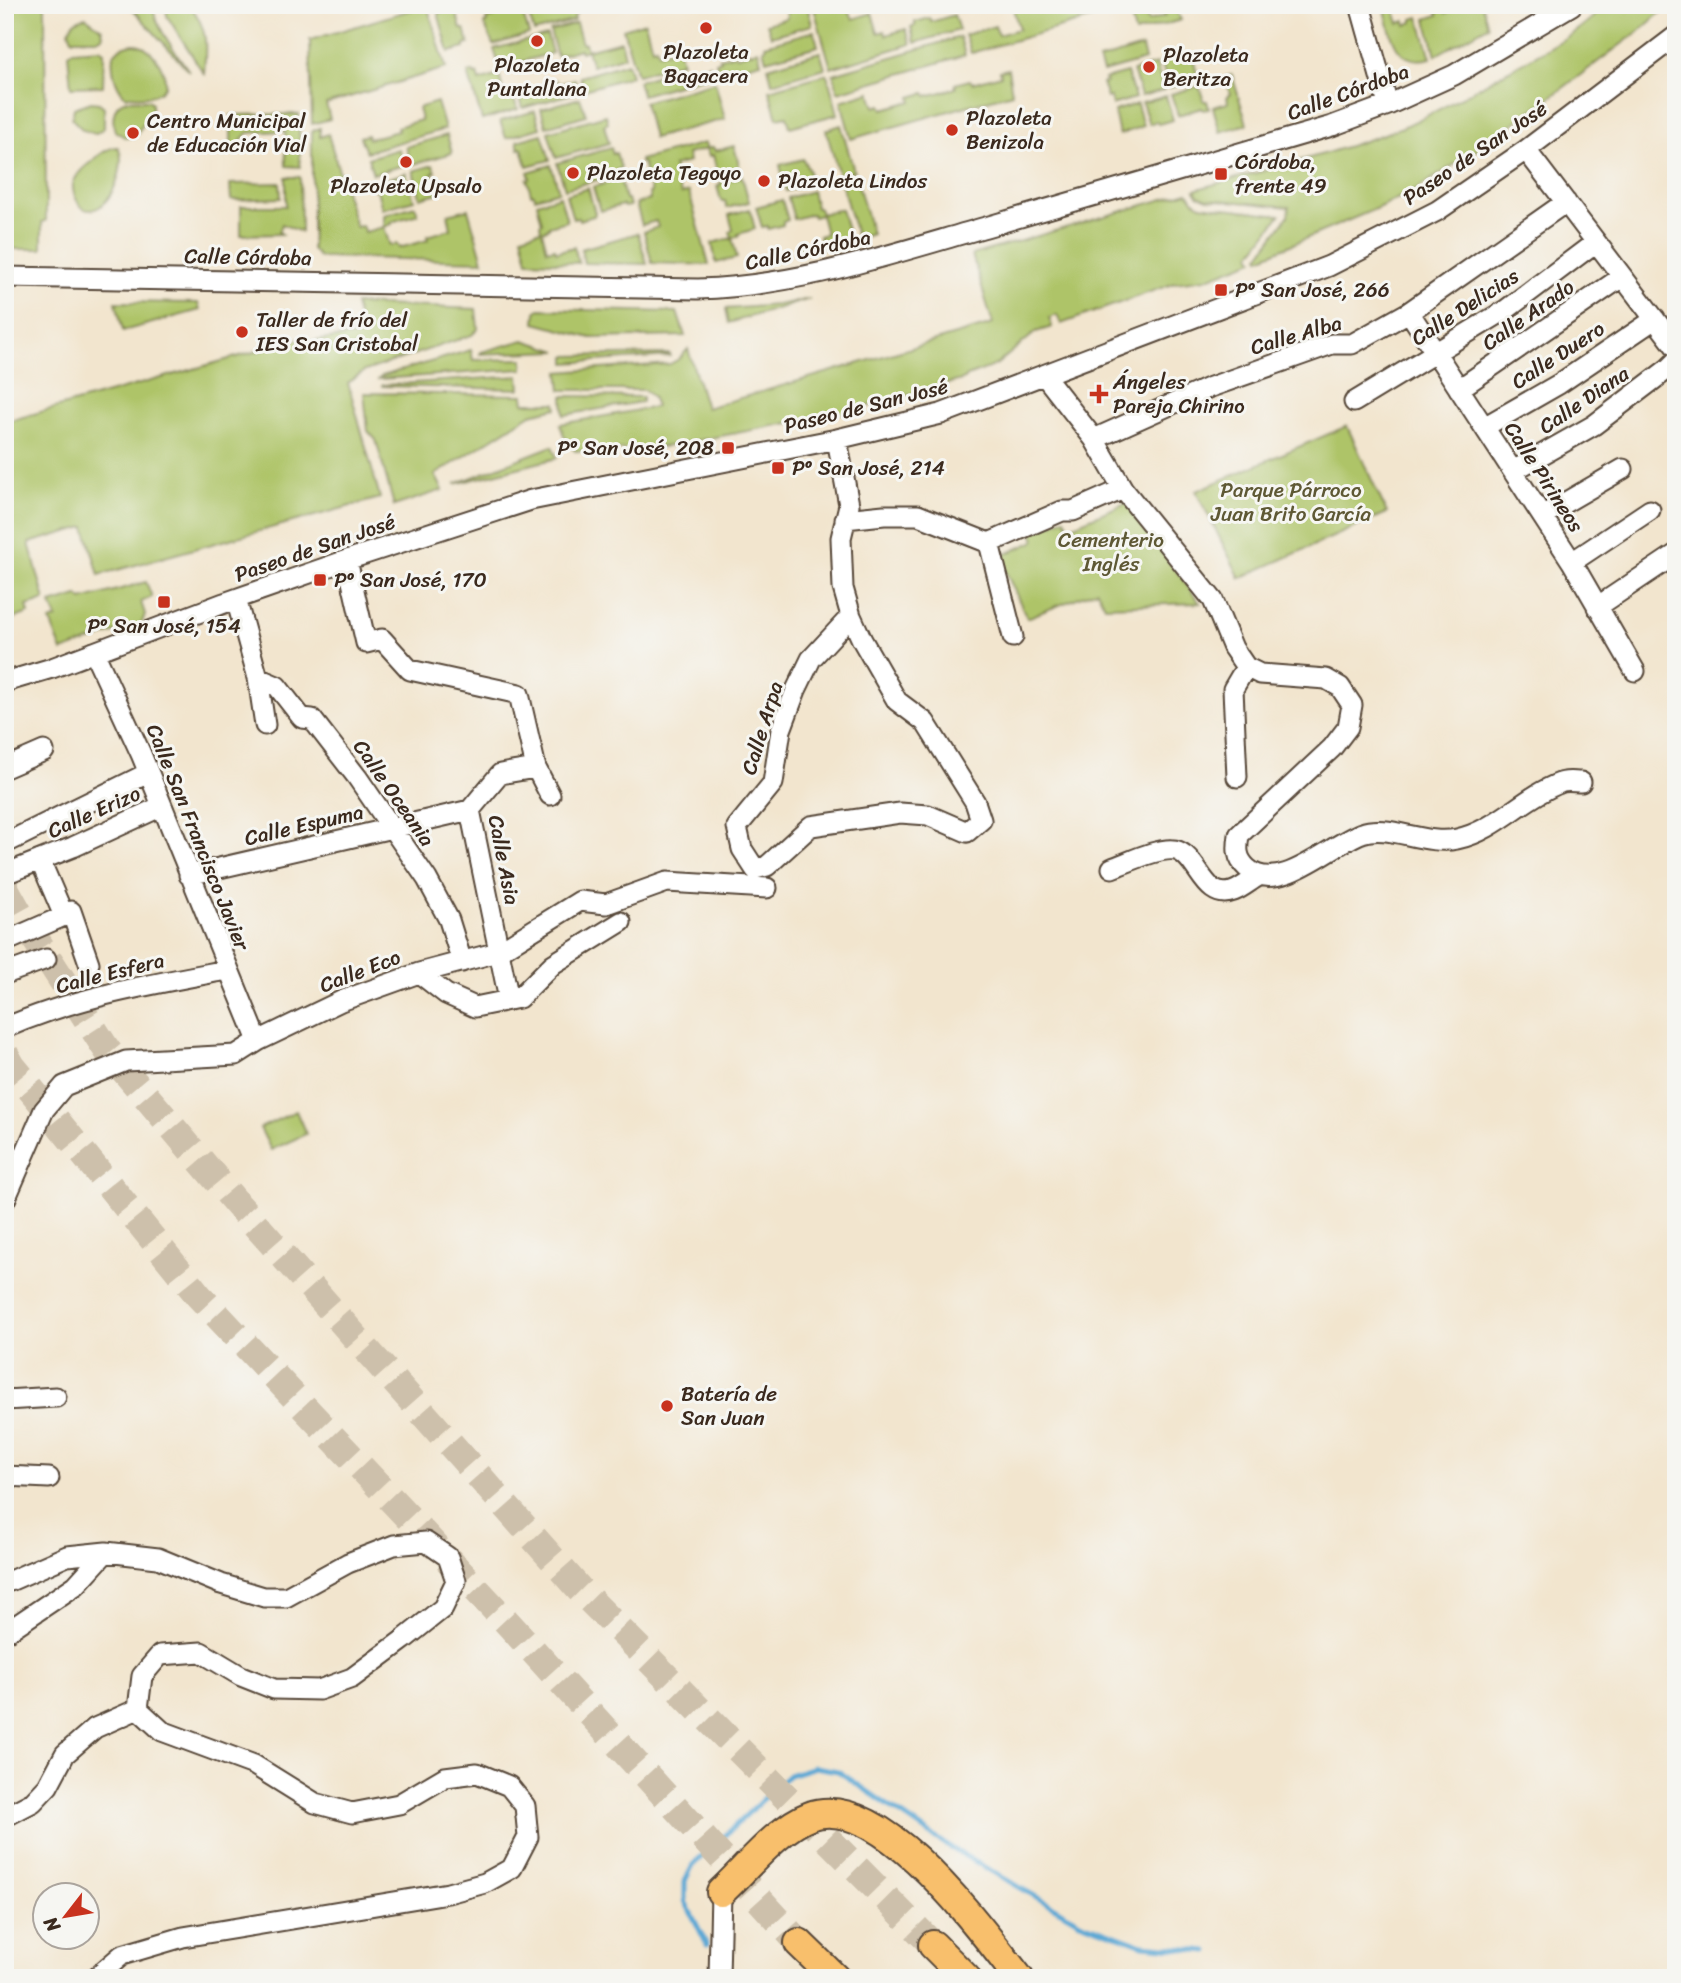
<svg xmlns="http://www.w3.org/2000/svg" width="1681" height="1983" viewBox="0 0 1681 1983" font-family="Sriracha,sans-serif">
<rect width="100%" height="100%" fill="#f6f6f2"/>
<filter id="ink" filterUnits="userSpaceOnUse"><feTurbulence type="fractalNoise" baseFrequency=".0143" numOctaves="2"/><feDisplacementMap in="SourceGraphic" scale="14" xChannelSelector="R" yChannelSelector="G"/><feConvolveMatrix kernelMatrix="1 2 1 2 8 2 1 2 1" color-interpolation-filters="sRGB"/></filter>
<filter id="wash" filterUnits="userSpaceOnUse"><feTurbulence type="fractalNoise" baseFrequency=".00686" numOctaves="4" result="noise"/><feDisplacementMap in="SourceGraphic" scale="28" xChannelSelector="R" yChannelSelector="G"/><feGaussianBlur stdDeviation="1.57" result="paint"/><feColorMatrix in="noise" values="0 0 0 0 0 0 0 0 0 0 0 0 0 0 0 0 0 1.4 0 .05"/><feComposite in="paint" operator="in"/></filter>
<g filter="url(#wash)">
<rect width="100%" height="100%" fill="#f2e5ce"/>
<path fill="#aec468" stroke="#747743" stroke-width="2" d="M5,5H45L46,221L42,222V249H5Z
M129,5H153C153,24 178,55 189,71Z
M166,5H190C209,31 206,44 204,74L167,16Z
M427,5L446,68L326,104L330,119L312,124L310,40Z
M532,5H575L577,13L574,14L575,20L534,32L526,7Z
M807,5L812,25L771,36L767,24L787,18L786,6Z
M813,5H845L853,19L872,13L878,33L885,31L886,35L906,29L911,44L831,68Z
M1012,5H1108L1110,13L971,53L965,35L995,26L998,35L1019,29Z
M1162,5H1174L1181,20L1135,33L1130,13L1144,9L1148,21L1165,16Z
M1393,5L1399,23L1405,21L1406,25L1413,22V19L1419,17L1431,58C1394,68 1391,33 1384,6Z
M1461,5H1482L1488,26L1436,55L1426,19L1438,15L1437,12L1445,9L1446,13Z
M1605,5H1669L1643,28L1551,97L1478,149L1414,191L1373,210L1260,258L1259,256L1288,216L1289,207L1208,199L1198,195L1195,190C1263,170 1334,154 1400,128C1439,112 1476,88 1513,68C1545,49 1580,34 1605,5Z
M455,8L461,29H464L469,44L465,45V48L449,52L438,13Z
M521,8L529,34L493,45L484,23L487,22L486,19Z
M954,15L959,30L915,43L911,27L915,26V22L930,18L931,22Z
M86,17L102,29L103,36L99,39H72L69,31C72,22 76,19 86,17Z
M645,22L652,48L656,47L659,53L678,48L682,62L637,75L623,29Z
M576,23L582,44L585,43L587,50L621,41L625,56L592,66L587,50L581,52L580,49L557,56L550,31Z
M814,31L818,46L766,60L763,49L766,48L765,45Z
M547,35L552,53L500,68L494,49Z
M960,37L965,55L838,92L833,74Z
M133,44C150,43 167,70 165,86C156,100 139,96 125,96C115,85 111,69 113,55L121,47Z
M1142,47L1145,60L1103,72L1099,60Z
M100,49L104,52L103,86L71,87L68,54L72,51Z
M758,50L761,62L719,73L716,62L721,60L720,58L735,54L737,56Z
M820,52L825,68L772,83L768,67Z
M1189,54L1190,57L1193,56L1198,79L1169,88L1161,62Z
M627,63L631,76L584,90L580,77Z
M710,64L713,75L642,95L638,81L690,66L692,69Z
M1156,64L1164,90L1141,96L1133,71Z
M1008,69L1012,93L851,139L841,101L870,92L875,107L881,105L883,109L912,101L911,97L925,93L927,96L956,88L955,84L970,80L972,83L1001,75L1000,71Z
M473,72L474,75L477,74L479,81L499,75L504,94L511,93L518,109L482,120L468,73Z
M1127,73L1135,98L1112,105L1110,97L1107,98L1102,83L1106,82L1105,79Z
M827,74L838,114L790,127L787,116L777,118L769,90Z
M1232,75L1247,124L1220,132L1213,107L1228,103L1227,96L1230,94L1225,77Z
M575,79L578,92L523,108L519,95L542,88V85L556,80L558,84Z
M715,82L725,119L653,138L644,102Z
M1199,86L1204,101H1207L1209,109L1203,110L1202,108L1178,115L1171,94Z
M1166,96L1173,120L1158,124L1157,121L1149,124L1142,103Z
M580,98L586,115L546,127L541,109Z
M148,100L152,103V109L136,136L126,138L115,131C112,122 112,105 124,101C131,99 141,100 148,100Z
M91,102L99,103L104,107V128L95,134L83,130L72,119L74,108Z
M437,102L445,129L366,152L360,137L367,135L368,139L398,131L397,127L421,120L418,108Z
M1137,104L1143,126L1119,135L1114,111Z
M535,111L540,128L506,138L500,121Z
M299,114L300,167L286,166L285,131L248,133L241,140V149H231V115Z
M606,115L608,123L604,125L609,143L556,158L548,132Z
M841,125L854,171L839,175L826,130Z
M320,128V137L328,134L356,227L362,226L365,232L384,227V215L415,206L418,214L391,222L392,224L384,227L390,246L397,244L399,248L428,240L427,236L451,229L448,214L468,209L483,261L319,257L312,249V131Z
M542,134L550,160L527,166L522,148L519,149L517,141Z
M447,135L452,153L411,165L406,147Z
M705,143L707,149L713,147L715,151L734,146L740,169L718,176L713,155L709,156L706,149L687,154L689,162L673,166L681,194L689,192L709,265L652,263L644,232L658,227L656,221L642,225L636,204L650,200L649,193L651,192L643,163H640V160Z
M118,147C128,163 111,211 89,210C79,210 72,193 73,184C75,177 80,171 86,166C95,159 106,147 118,147Z
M611,148L613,154L616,153L621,168L617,170L618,174L565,189L557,163Z
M399,149L404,165L373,174L368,158Z
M803,159L809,171L810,185L786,191L780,165Z
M433,165L435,172L432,174L438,193L420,198L413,171Z
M551,165L559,191L535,198L534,194H531L527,179L530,178L528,172Z
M406,173L414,200L382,209L377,190H374L372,183Z
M742,176L749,202L727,208L725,201H721L717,186L720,185V183Z
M286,177H300L301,232L282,224L279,232L282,234L241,235V206H286Z
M856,177L872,234L857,239L841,182Z
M620,179L625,199H628L630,206L624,207L623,205L600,211L593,187Z
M280,183L281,198L231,200L230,184Z
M588,188L595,213L594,216L579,220L578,218L573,219L566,195Z
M812,191L816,208H819L821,214L841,209L850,241L801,254L799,246L820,240L819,236L826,234L821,215L813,217L812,214L794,219L788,198Z
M1188,192L1193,200L1201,205L1280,215L1251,254L1254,260L1205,279L1175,283L1061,324L1057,315L1049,318L1052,327L1036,332L996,365L965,377V379L847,412L642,451L641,449L575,451L564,436L560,424L656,407L652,396L644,390H561L559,372L670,364L679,359L688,349L706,408L993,324L972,255Z
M560,196L567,221L549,226V228L542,231L547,250L555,248L556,252L574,247L579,263L528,261L522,236L541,230L540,224L542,223L537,203Z
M782,200L788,220L783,222V225L768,229V226L762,227L756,207Z
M750,209L755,229L738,234V237L732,238L737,258L716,263L712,243L732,238L730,232L733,230L729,215Z
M638,233L647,264L584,263L581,249Z
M810,299L729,323L726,309L777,305Z
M116,302L198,303L200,310L123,331Z
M355,304L476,309L478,329L472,335L365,371L348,383L380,498L99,575L85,527L29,543L45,600L27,606L29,613L5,622V422L304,338L305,342L362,335Z
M539,309L677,312L685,336L591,338L535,323L536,312Z
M524,340L558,351L480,354L481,352Z
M471,350L473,360L523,359V369L379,379L382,376Z
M670,354V356L566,363V356Z
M519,376L520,389L382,386L383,385Z
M364,393L523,395L524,403H556L557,408L531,414L435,475L443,490L394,506L376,440L368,431Z
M563,396L642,397V402L564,415Z
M1347,426L1387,513L1240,578L1196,491Z
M552,446L557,458L455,484Z
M1126,503L1200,603L1105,606L1097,590L1027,618L999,557L1035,541L1032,532L1065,518L1069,527Z
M146,582L152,597L141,602L145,614L142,623L62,651L50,621L57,618L51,604L78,596L82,600Z
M296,1111L306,1134L271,1150L260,1128Z"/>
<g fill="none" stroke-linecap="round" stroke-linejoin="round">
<path stroke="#5ba8d4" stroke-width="5" d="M707,1945L685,1901V1881L693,1865L789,1775L815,1767L838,1771L946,1845L1080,1922L1143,1945L1208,1951"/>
</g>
</g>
<g filter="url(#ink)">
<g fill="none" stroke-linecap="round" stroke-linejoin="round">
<path stroke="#cdc0ab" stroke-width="28" stroke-dasharray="28 14" stroke-linecap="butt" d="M5,888L20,915L107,1050L238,1205L580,1590L933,1945
M5,1054L12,1066L199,1296L506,1621L799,1943"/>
<g stroke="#564638" stroke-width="23">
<path id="minor" d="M1360,5L1388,105
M1526,150L1676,347
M5,277L698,289C798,286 891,254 986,227C1102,193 1217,159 1332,126L1388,105L1454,75L1572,5
M1409,312L1572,562L1635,671
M1044,375L1094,439L1123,489L1213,600L1233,648L1246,667L1260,674L1326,679L1340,687L1352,705L1348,727L1332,748L1239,835C1237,848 1236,858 1247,868C1278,897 1332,843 1362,833C1388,823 1425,846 1457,839C1496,831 1523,797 1560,783C1566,780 1574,782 1581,782
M1459,389L1622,277
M1354,402L1507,309L1596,242
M1484,427L1559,384L1655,319
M837,439L849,505L841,538L843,588L851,616L862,640L897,701L925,722L975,802L981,820L967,832L928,815L900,813L811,826L767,866L755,869L742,849L737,827L773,783L781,730L796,690L811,659L851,616
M1094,439L1208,388L1332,344H1352L1409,312L1566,202
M1513,471L1594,425L1669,368L1676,361
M1542,516L1623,469
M845,519L884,515H918L989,543L1062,511H1073L1123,489
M989,543L1013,637
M347,560L366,643L382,639L410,670L519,694L536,768L550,795
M1572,562L1650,510
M236,599L258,678L265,725
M1597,607L1676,554
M94,652L141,754L258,1041
M258,678L277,686L302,718L312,719L357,777L427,879L449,920L462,962
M5,682L52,668L224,603L347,560L531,500L837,439L941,414L1329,266L1437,211L1526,150L1676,36
M5,768L44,751
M1237,777L1233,689L1246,667
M8,842L148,773
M40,860L64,916L71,911L89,963
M1112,868C1129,862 1159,847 1175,850C1199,855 1203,903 1234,891C1242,888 1250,881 1257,877
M5,874L73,847L162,806
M189,875L470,810
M9,940L64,916
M419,973L498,952L580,901L606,904L667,882L767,888
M5,974L46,959
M509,1000L470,810L500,774L536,768
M5,1028C75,997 153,984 227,970
M5,1200L44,1110L64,1086L126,1061L236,1055L258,1041L341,1001L419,973L446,994L475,1007L519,998L553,964L621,922
M5,1400L56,1397
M5,1476L49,1478
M5,1581H10L67,1556L106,1552L158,1558L221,1584L264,1597H286L348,1563L394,1545L426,1542L448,1557L456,1581L443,1608L403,1640L352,1678L319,1690L274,1689L241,1676L201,1652L160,1655L142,1676L138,1709
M5,1633L76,1585L106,1552
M5,1814H10L33,1802L48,1786L65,1754L95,1728L138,1709
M95,1978L122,1955L183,1937L448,1893L485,1883L512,1868L528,1837L525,1806L509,1786L477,1773L445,1777L399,1804L352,1813L315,1803L254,1765L162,1731L138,1709
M719,1978L721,1892"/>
</g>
<g stroke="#564638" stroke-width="32">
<path id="highway" d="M721,1892C746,1869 778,1828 810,1816C881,1790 981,1930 1019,1978
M799,1943L835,1978
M933,1945L966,1978"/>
</g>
<use href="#minor" stroke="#fff" stroke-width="19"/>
<use href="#highway" stroke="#f8bf6c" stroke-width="28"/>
</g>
</g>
<g fill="#c8321e" stroke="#f6f6f2" stroke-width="2.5">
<circle cx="706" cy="28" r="7"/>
<circle cx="537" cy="41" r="7"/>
<circle cx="1149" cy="67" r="7"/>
<circle cx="952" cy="130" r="7"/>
<circle cx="133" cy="133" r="7"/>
<circle cx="406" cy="162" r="7"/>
<circle cx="573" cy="173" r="7"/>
<rect x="1214" y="167" width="14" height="14" rx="3.5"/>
<circle cx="764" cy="181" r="7"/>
<rect x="1214" y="283" width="14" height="14" rx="3.5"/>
<circle cx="242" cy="332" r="7"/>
<path d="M1095.5 383.5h7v7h7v7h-7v7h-7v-7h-7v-7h7z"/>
<rect x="721" y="441" width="14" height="14" rx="3.5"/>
<rect x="771" y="461" width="14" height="14" rx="3.5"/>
<rect x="313" y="573" width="14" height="14" rx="3.5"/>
<rect x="157" y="595" width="14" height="14" rx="3.5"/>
<circle cx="667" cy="1406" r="7"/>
</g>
<g text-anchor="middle" stroke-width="6" stroke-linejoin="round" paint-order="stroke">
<g font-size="21" fill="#3b2a1e" stroke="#f6f6f2" text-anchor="start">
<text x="706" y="59" text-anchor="middle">Plazoleta<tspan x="706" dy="24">Bagacera</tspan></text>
<text x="1163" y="62">Plazoleta<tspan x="1163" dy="24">Beritza</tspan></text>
<text x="537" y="72" text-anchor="middle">Plazoleta<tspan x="537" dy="24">Puntallana</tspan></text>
<text x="966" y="125">Plazoleta<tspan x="966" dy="24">Benizola</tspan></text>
<text x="147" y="128">Centro Municipal<tspan x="147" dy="24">de Educación Vial</tspan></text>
<text x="1235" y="169">Córdoba,<tspan x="1235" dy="24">frente 49</tspan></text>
<text x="587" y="180">Plazoleta Tegoyo</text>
<text x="778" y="188">Plazoleta Lindos</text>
<text x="406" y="193" text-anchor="middle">Plazoleta Upsalo</text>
<text x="1235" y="297">Pº San José, 266</text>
<text x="256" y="327">Taller de frío del<tspan x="256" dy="24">IES San Cristobal</tspan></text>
<text x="1113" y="389">Ángeles<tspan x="1113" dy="24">Pareja Chirino</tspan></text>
<text x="714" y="455" text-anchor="end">Pº San José, 208</text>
<text x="792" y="475">Pº San José, 214</text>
<text x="334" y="587">Pº San José, 170</text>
<text x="164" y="633" text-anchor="middle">Pº San José, 154</text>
<text x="681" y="1401">Batería de<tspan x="681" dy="24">San Juan</tspan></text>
</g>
<g font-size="21" fill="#3b2a1e" stroke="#f6f6f2">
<text transform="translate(1348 92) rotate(-20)" y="7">Calle Córdoba</text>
<text transform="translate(1475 153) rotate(-34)" y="7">Paseo de San José</text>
<text transform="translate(808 250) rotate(-12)" y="7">Calle Córdoba</text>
<text transform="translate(248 257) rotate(1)" y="7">Calle Córdoba</text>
<text transform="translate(1465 307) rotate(-33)" y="7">Calle Delicias</text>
<text transform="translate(1528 315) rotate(-35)" y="7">Calle Arado</text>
<text transform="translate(1296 335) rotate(-16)" y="7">Calle Alba</text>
<text transform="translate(1558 355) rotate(-33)" y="7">Calle Duero</text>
<text transform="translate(1584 400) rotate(-34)" y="7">Calle Diana</text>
<text transform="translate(866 406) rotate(-14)" y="7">Paseo de San José</text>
<text transform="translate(1544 477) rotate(57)" y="7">Calle Pirineos</text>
<text transform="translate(315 548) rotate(-19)" y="7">Paseo de San José</text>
<text transform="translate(762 728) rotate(-73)" y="7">Calle Arpa</text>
<text transform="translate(394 793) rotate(55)" y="7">Calle Oceania</text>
<text transform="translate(94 812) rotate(-24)" y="7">Calle Erizo</text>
<text transform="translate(304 825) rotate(-13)" y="7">Calle Espuma</text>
<text transform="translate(198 837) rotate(68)" y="7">Calle San Francisco Javier</text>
<text transform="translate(504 860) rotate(79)" y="7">Calle Asia</text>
<text transform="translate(360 971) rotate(-21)" y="7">Calle Eco</text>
<text transform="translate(110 973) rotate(-14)" y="7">Calle Esfera</text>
</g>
<g font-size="21" fill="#5e5834" stroke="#f6f6f2">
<text x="1291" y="497">Parque Párroco<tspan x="1291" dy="24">Juan Brito García</tspan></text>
<text x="1111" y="547">Cementerio<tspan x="1111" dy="24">Inglés</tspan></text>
</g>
</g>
<rect width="1681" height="1983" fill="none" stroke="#f6f6f2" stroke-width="28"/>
<g transform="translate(66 1916) rotate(239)"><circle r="33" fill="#f6f6f2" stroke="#aba49d" stroke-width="2"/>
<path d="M0-5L12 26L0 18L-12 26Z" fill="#c8321e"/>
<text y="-10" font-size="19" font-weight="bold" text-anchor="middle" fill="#3b2a1e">N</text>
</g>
</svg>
